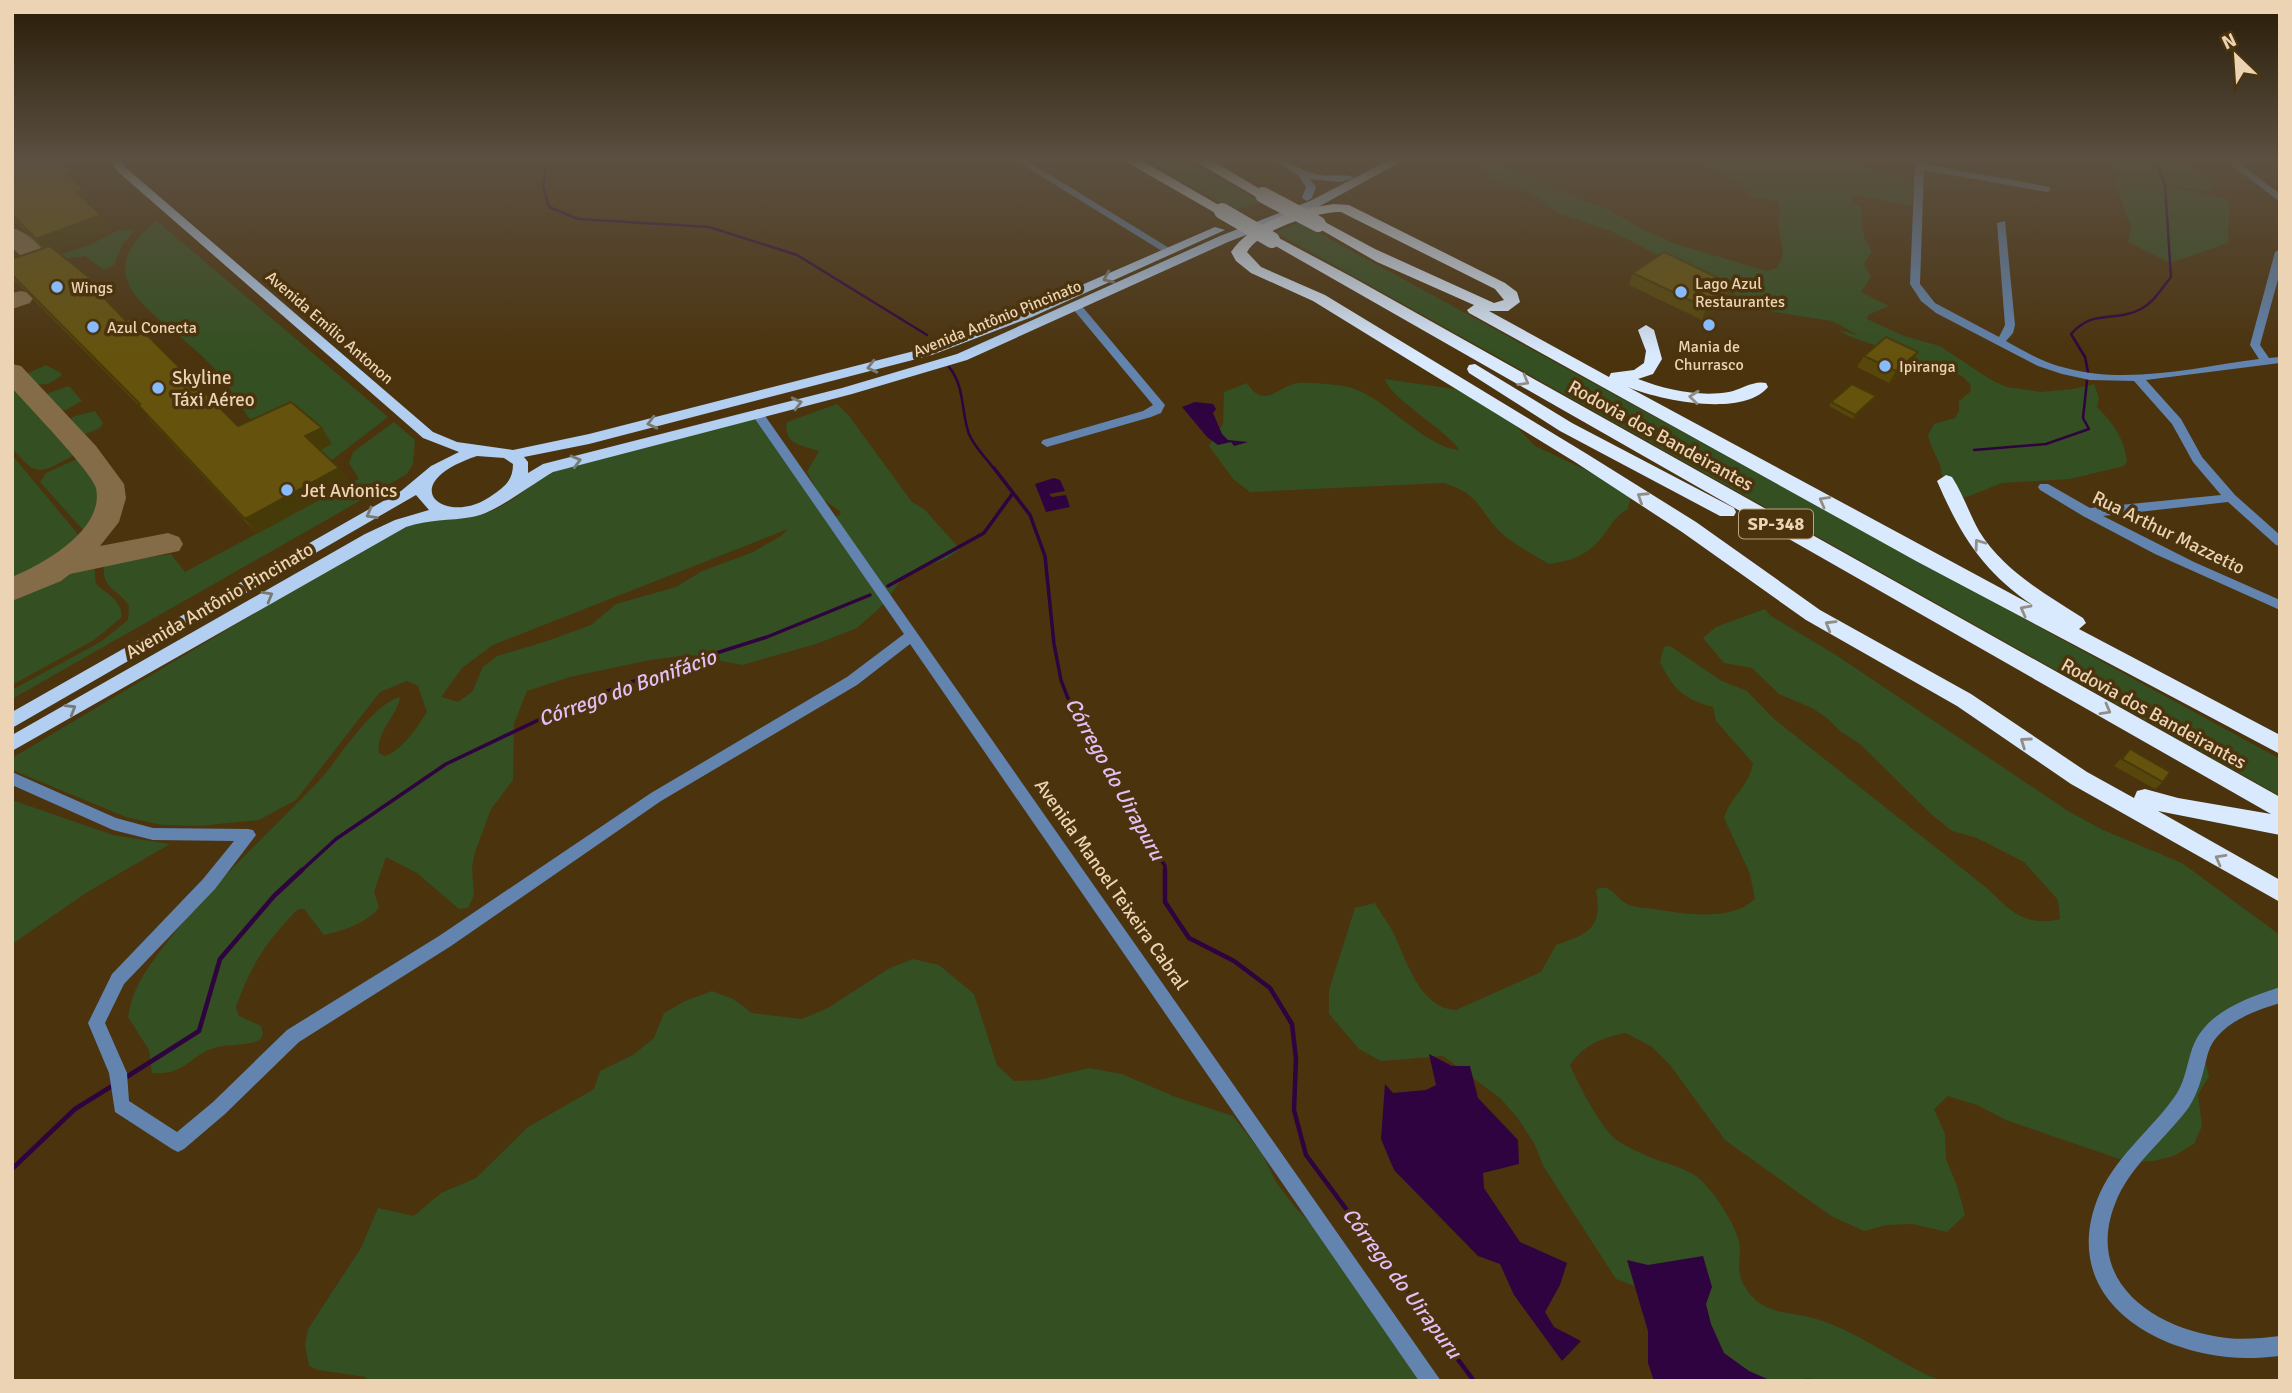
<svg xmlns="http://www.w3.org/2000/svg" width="2292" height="1393" viewBox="0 0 2292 1393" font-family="Signika,sans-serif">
<rect width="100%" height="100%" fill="#4b330e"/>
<path fill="#344f22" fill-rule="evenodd" d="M1145,160H1187L1260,202L1235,210Z
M1468,160H1486L1502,165L1569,195L1610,210L1638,227L1673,243L1766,271L1777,268C1787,249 1781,247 1779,229C1777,219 1782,212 1778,201L1750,196L1740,181L1728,175L1679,160H1850L1913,184L1912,206L1855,195L1851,197L1852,203L1862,207C1860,222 1862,239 1872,251L1864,264L1871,277L1861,292L1889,306L1868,315L1867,319L1904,336L1940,346L1991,380L2007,387L2041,392L2073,389L2094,384L2099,399L2097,407C2114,424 2124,438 2127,462L2124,466L2070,479L2002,483L1964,498L1942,475C1940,459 1931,450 1928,435L1934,424L1955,418L1959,411V401L1971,391L1970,384L1962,376L1849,336L1839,330L1858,335L1832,321L1774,312L1749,305L1728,291L1611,231L1558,213L1532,194L1500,182Z
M2101,160H2185L2207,177L2213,185L2211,192C2187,187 2114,180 2101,160Z
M2116,178L2137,180L2226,198L2229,204L2228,243L2170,263L2128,242L2131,226L2114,182Z
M157,221L388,417L327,464L316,452L331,444L261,436C245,413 230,386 211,365C170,319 76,282 157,221Z
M1299,222L2280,759V796L1275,232Z
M118,230H135L123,244L114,265L104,270L85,256L70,258L12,278V271L92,244Z
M46,365L61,373V376L48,384L33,385L26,374Z
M1385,379L1454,389L1500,409L1535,446L1586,470L1631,495L1628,509C1615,516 1611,526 1602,537C1588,555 1571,561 1549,564C1535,556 1519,547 1506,537C1478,514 1485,496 1444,483L1250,492L1234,480L1209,446L1223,424L1224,392L1247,383C1264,411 1279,385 1298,383C1307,382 1344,385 1352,388C1387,399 1426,448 1459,450C1445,428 1389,398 1385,379Z
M69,386L82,401L66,410H57L45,397L46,394Z
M12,389H14L75,455C40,472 39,480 12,448Z
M837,404L849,416L912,502L924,509L960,549L946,559L914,570L901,580L884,604L857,628L816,644L742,665L690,655L650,660L570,677L527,691L514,724L513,780L491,809L475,852L472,868L474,895L468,908L459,909L417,873L386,857L374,892L379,907C368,923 342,931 324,935L304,909H298C267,940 251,965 236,1007L239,1016L261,1026L263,1034L260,1040C246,1046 232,1044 217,1047C191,1054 185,1076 152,1073L149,1050L128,1017C131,999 137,984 148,968C195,900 259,843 316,784C339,760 369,706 400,697C398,715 375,733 379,753L385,756C404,749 416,728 427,712L418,686L407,681L380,692L296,800L259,820L199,826L162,825L126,817L12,770V758L386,535C405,527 422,519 443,517C455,516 469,518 481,515C511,506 531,483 559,467L746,418L757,420L829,516H839L841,512L821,498L807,472L819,451C802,445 783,445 787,422ZM788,529L781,536L751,553L702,571L676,587L616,604L591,625L544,642L497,656L483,667L472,692L458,702L441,697L462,668L493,645Z
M95,411L103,423L100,428L83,435L70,424L72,417Z
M394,422L415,440L413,464L407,474L12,699V690L102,641L128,620L129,606C118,588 101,590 104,564L171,554L185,572L359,479L349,463L353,452Z
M12,455L82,539C67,559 38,578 12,581Z
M77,459L102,489L100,514L89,532L84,531L40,482L46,473Z
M94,565L96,584C107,594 124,602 121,618L94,640L12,685V601L62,573Z
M1765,609L1771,616L1836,655L2068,811L2103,830L2182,863L2280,935V999L2225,1023L2202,1049L2209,1076L2198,1095L2202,1126L2194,1144L2174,1156L2153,1161L2128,1162L2006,1120L1977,1105L1948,1096L1934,1109L1945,1134L1946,1159L1957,1186L1965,1215L1947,1232L1913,1224L1887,1225L1864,1231L1831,1216L1725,1140L1670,1065L1652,1047L1626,1033C1601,1038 1585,1044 1570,1065C1578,1084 1599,1124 1614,1138C1622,1145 1637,1151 1647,1156C1666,1164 1690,1168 1704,1183C1717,1197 1732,1220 1738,1238C1744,1257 1731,1270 1750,1294C1765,1314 1791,1312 1813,1318C1860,1331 1897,1364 1942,1381H1821L1807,1378L1804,1381H1740L1646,1290L1616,1279L1544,1167L1534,1143L1517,1117L1500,1098L1443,1056L1381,1061L1359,1049L1329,1014V990L1355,908L1375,903C1380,913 1388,922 1393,932C1407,960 1419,1008 1456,1010L1541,972L1556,945C1589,934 1603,928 1596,890C1609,881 1616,898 1627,904C1635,908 1646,908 1654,909C1685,914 1730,922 1755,899L1750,874L1724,818C1731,795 1749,787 1753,763L1716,721L1713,707C1683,699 1673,689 1660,662L1664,647L1670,646L1722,681L1747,691L1773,718L1988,889C2011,912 2026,927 2060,919L2058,900L2024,862L1977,838L1952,831L1931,814L1860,744L1841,732L1827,718L1812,708L1779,694L1752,668L1724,663L1703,638L1716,627Z
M12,800L113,835L170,844L89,891L12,944Z
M913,959L939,965L974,994L997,1065L1014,1081L1039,1080L1089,1068L1122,1074L1173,1096L1233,1116L1263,1155L1276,1182L1295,1207L1318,1231L1420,1381H367L366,1377L318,1370L309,1366L305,1345L308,1329L361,1248L378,1208L414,1216L441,1193L476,1178L528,1127L594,1089L600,1071L633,1055L654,1038L664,1013L685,1001L712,991L733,999L752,1013L802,1019L828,1008L888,969Z"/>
<path fill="#2f033f" d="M1195,402L1213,404L1216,409L1213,413L1222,434L1228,440L1248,442L1234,446L1231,442L1218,445L1207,437L1182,407Z
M1054,478L1060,480L1065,491L1049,494L1052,497L1066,495L1070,507L1046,512L1035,484Z
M1429,1054L1452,1066H1470L1478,1098L1518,1140L1519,1164L1483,1173L1484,1188L1520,1242L1567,1263L1560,1285L1545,1312L1554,1327L1581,1341L1562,1361L1514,1295L1500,1264L1478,1256L1394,1170L1381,1139L1385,1084L1393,1093L1426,1090L1436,1085Z
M1703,1256L1712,1287L1706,1304L1711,1324L1724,1353L1749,1371L1772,1381H1654L1648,1363V1331L1627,1260L1648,1265Z"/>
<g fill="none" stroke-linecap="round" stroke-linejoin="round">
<path stroke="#2f033f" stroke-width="2.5" d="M547,160L543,186L549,207L578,219L709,227L797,255L927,335
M949,367C965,386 961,412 969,434C974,447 987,459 995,470
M2088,372L2085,357L2071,334C2094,308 2115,323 2141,309C2154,302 2162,288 2171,277L2165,185L2155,160
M1974,450L2046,444L2089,429L2083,418L2087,381"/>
<path stroke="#2f033f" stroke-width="3.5" d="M994,468L1030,515L1045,556L1054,644L1061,680L1074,714L1165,866V872
M888,586L984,533L1013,493
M300,872L336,839L446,764L570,705L669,668L767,637L870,595"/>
<path stroke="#2f033f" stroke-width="4.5" d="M1165,870V902L1189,938L1234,961L1270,988L1292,1024L1296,1059L1294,1110L1306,1155L1474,1381
M125,1078L199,1031L220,959L274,896L302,870
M12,1169L75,1109L112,1086"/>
<path fill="#846c48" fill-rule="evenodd" d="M12,228C26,231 42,246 50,258L46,263C30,267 24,258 12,248Z
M21,291L30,293L33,298L30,303L12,309V293Z
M12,364L21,366L96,446L124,484L126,498L119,522L100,546L168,533L179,537L183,544L179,551L70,574L61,581L12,601V577C43,564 105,530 96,488C92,472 27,405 12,388Z"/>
<path fill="#6284af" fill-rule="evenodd" d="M1015,160H1026L1174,251L1165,253Z
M1915,160H1925L1924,164L2050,187V191L2047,192L1924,170L1920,284L1935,303L1999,337L2005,325L1997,223L2005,221L2015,325L2013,333L2006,341C2025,352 2045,363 2066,368C2128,385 2197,367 2259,359L2250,345L2275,252L2280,249V272L2260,345L2269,358L2280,357V363L2146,380L2181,419L2202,457L2235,495L2280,535V546L2276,545L2228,502L2103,516L2194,562L2280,600V610L2155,554L2083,516L2040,490L2038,487L2040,484H2048L2090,508L2221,495L2193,462L2172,424L2134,381L2090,380L2062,374L2038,366L1936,313L1921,301L1910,284Z
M2225,160H2235L2280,194V202Z
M1077,304L1081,305L1165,405L1161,413L1151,417L1047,447L1041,443L1043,440L1143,411L1153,405L1073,309V305Z
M757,409L761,410L1441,1381H1419L910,644L857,685L661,801L451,946L299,1042L225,1114L184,1149L178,1152L172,1149L115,1112L109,1073L88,1023L112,974L203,879L234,841L153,840L113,830L12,785V772L116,818L153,828L248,829L253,830L256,835L215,889L124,984L105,1023L127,1073L129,1101L177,1132L213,1102L287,1030L439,936L651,793L847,677L904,634L753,416L751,413Z
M2280,987V1003C2254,1011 2217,1024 2208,1053C2203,1072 2200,1090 2189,1107C2166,1139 2129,1166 2115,1204C2084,1283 2156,1330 2227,1338C2245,1340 2262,1338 2280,1336V1356C2262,1358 2244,1359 2227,1357C2144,1348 2062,1293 2097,1200C2113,1159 2148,1133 2173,1099C2185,1083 2186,1067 2192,1049C2205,1012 2245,999 2280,987Z"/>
<path fill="#77aef2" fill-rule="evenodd" d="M1272,160C1289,160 1303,172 1321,175C1332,177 1346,173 1355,178L1340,182L1310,179L1316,187L1312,198L1307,201L1302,198L1306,187L1298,175Z"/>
<path fill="#b2cef0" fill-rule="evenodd" d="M111,160H123L125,167L433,432L457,442L513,450L589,434L922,349L1022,311L1215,227L1225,230L1032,317L932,355L589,444L524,457L528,462V473L543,464L842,388L957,354L1220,236L1310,201L1389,160H1404L1318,207L1228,242L967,360L852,394L553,472C532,484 494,514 472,517C449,521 429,519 406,527L12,751V735L365,534L395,520L429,510L416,495L12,728V712L401,491L431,466L459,452L423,438L116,170ZM477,456L504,458L513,464C513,479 506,486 494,494C447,530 390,485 477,456Z"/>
<path fill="#d9eaff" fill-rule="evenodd" d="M1123,160H1141L1229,211L1227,214H1217Z
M1193,160H1211L1270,195L1268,198H1258Z
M1334,204L1349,205L1505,283L1517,292L1520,302L1508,311H1489L1609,377L1611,373L1634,370L1644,363L1646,351L1638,330L1646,325L1654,330L1662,359L1653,374L1638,379C1667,390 1699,397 1729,392C1742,389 1754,380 1766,383L1768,387C1743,418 1659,400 1628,387L2034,606C1983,572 1961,536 1937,481L1946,475L1952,477C1963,494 1969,513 1979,531C2003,570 2045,594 2083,618L2086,623L2079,629L2280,735V754L1916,561L1469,313L1467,310L1474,305L1377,262L1311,224L1313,221H1323L1375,249L1494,303L1504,300L1495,289L1341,212C1315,212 1261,229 1247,252L1261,267L1325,295L1587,454L1696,522L1820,610L1971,694L2087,772L2134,798L2137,791L2145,789L2178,798L2271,814L1265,240L1267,237H1277L1352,277L2280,797V835L2158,811L2280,880V902L2071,784L1957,706L1806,620L1682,532L1575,462L1313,301L1251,273L1236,261L1231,252C1253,220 1298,209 1334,204Z
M1475,364L1572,423L1734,508L1736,512L1734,516H1720L1560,431L1469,373L1467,369L1469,365Z"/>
<path stroke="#d9eaff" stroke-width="16" d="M1263,195L1318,224
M1222,211L1272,240"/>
</g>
<path fill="#57470b" d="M12,160H67L83,186L81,187L94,204L91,206L101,215L112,230L57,251L102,294L101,295L126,321L238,426L332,444L320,450L339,468L349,483L257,534L150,420L139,406L12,278V259L42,249L12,217Z
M1633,273L1733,299L1702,320L1629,285Z
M1864,356L1912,364L1889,383L1857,367Z
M1876,396L1874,400L1853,419L1829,406L1831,402Z
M2130,749L2163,782L2155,789L2114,766Z"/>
<path fill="#473a09" d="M58,160H67L73,170L66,173Z
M73,171L83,186L77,188L67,173Z
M83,189L94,204L87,207L76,192Z
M101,215L112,230L48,255L36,239Z
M91,279L102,294L98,296L87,280Z
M1737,287L1733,299L1702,320L1706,308Z
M1918,352L1912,364L1889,383L1896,371Z
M1876,396L1874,400L1853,419L1855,415Z
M322,428L332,444L316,452L305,436Z
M339,468L349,483L257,534L245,519Z"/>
<path fill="#65530d" stroke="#473a09" stroke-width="2" d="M12,160H59L73,171L67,173L83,189L76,192L101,215L36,239L12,214Z
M50,246L91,279L87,280L126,321L129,319L152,340L238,426L291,402L322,428L305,436L339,468L245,519L138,405L140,404L12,275V259Z
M1664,252L1737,287L1706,308L1633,273Z
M1886,337L1918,352L1896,371L1864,356Z
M1852,384L1876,396L1855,415L1831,402Z
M2130,749L2170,772L2163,782L2122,759Z"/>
<defs><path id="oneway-chevron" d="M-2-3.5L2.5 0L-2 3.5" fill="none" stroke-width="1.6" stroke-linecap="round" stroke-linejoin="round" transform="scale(1.75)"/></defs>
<g stroke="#797974">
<use href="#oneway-chevron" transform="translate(1108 278) rotate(156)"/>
<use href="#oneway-chevron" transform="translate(872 367) rotate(166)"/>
<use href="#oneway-chevron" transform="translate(797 403) rotate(-14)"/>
<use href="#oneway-chevron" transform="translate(652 423) rotate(166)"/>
<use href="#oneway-chevron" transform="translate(576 461) rotate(-15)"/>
<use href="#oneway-chevron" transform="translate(371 514) rotate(151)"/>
<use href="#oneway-chevron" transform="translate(268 596) rotate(-30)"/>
<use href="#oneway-chevron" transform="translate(71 709) rotate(-31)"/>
</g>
<g stroke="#928e86">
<use href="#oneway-chevron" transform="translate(1524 381) rotate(30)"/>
<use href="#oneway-chevron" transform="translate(1694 397) rotate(-174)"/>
<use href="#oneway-chevron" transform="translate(1642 497) rotate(-147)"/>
<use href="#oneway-chevron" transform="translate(1824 501) rotate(-151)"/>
<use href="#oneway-chevron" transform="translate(1979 544) rotate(-126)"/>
<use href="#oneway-chevron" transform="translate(2025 610) rotate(-152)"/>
<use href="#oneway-chevron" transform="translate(1830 625) rotate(-149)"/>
<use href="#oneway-chevron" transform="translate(2106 710) rotate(29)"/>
<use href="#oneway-chevron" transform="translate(2025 742) rotate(-145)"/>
<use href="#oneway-chevron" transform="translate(2220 859) rotate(-151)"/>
</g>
<linearGradient id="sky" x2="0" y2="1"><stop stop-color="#291c08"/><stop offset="0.45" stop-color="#5b5041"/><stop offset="1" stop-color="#5b5041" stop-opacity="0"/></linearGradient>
<rect width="2292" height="355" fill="url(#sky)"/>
<g fill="#87bbfb" stroke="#4b330e" stroke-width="2.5">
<circle cx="57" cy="287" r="7"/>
<circle cx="1681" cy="292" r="7"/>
<circle cx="1709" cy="325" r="7"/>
<circle cx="93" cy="327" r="7"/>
<circle cx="1885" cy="366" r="7"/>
<circle cx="158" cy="388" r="7"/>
<circle cx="287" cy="490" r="7"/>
</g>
<g text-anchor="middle" stroke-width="7" stroke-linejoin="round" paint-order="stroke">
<g font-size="16" fill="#ecd3b3" stroke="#4b330e" text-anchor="start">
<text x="1695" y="289">Lago Azul<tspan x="1695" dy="18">Restaurantes</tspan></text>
<text x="71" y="293">Wings</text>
<text x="107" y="333">Azul Conecta</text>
<text x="1709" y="352" text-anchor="middle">Mania de<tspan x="1709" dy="18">Churrasco</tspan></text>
<text x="1899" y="372">Ipiranga</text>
</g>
<g font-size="16" fill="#ecd3b3" stroke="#4b330e">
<text transform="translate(997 318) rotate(-22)" y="6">Avenida Antônio Pincinato</text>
<text transform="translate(330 327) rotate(41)" y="6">Avenida Emílio Antonon</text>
</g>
<rect fill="#4b330e" stroke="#bca382" stroke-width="2" x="1739" y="509.5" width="74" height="29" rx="5"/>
<g font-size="18" font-weight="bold" fill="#ecd3b3">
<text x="1776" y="530">SP-348</text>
</g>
<g font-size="19" fill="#ecd3b3" stroke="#4b330e" text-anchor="start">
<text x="172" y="384">Skyline<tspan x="172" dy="22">Táxi Aéreo</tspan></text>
<text x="301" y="497">Jet Avionics</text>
</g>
<g font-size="19" fill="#ecd3b3" stroke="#4b330e">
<text transform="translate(1661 435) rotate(29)" y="7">Rodovia dos Bandeirantes</text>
<text transform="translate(2169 532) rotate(26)" y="7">Rua Arthur Mazzetto</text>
<text transform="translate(219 600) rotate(-30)" y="7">Avenida Antônio Pincinato</text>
<text transform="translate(2154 713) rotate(29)" y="7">Rodovia dos Bandeirantes</text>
<text transform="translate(1112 884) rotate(55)" y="7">Avenida Manoel Teixeira Cabral</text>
</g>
<g font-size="21" font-style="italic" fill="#e3bff5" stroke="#4b330e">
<text transform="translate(627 688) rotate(-20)" y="7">Córrego do Bonifácio</text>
<text transform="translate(1115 779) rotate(61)" y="7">Córrego do Uirapuru</text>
<text transform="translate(1402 1283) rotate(53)" y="7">Córrego do Uirapuru</text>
</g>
</g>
<rect width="2292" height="1393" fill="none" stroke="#ecd3b3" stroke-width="28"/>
<g transform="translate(2236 56) rotate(335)" stroke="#4b330e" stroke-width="5" paint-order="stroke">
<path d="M0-5L12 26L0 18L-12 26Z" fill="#ecd3b3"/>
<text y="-10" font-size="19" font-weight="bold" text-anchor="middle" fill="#ecd3b3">N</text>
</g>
</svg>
